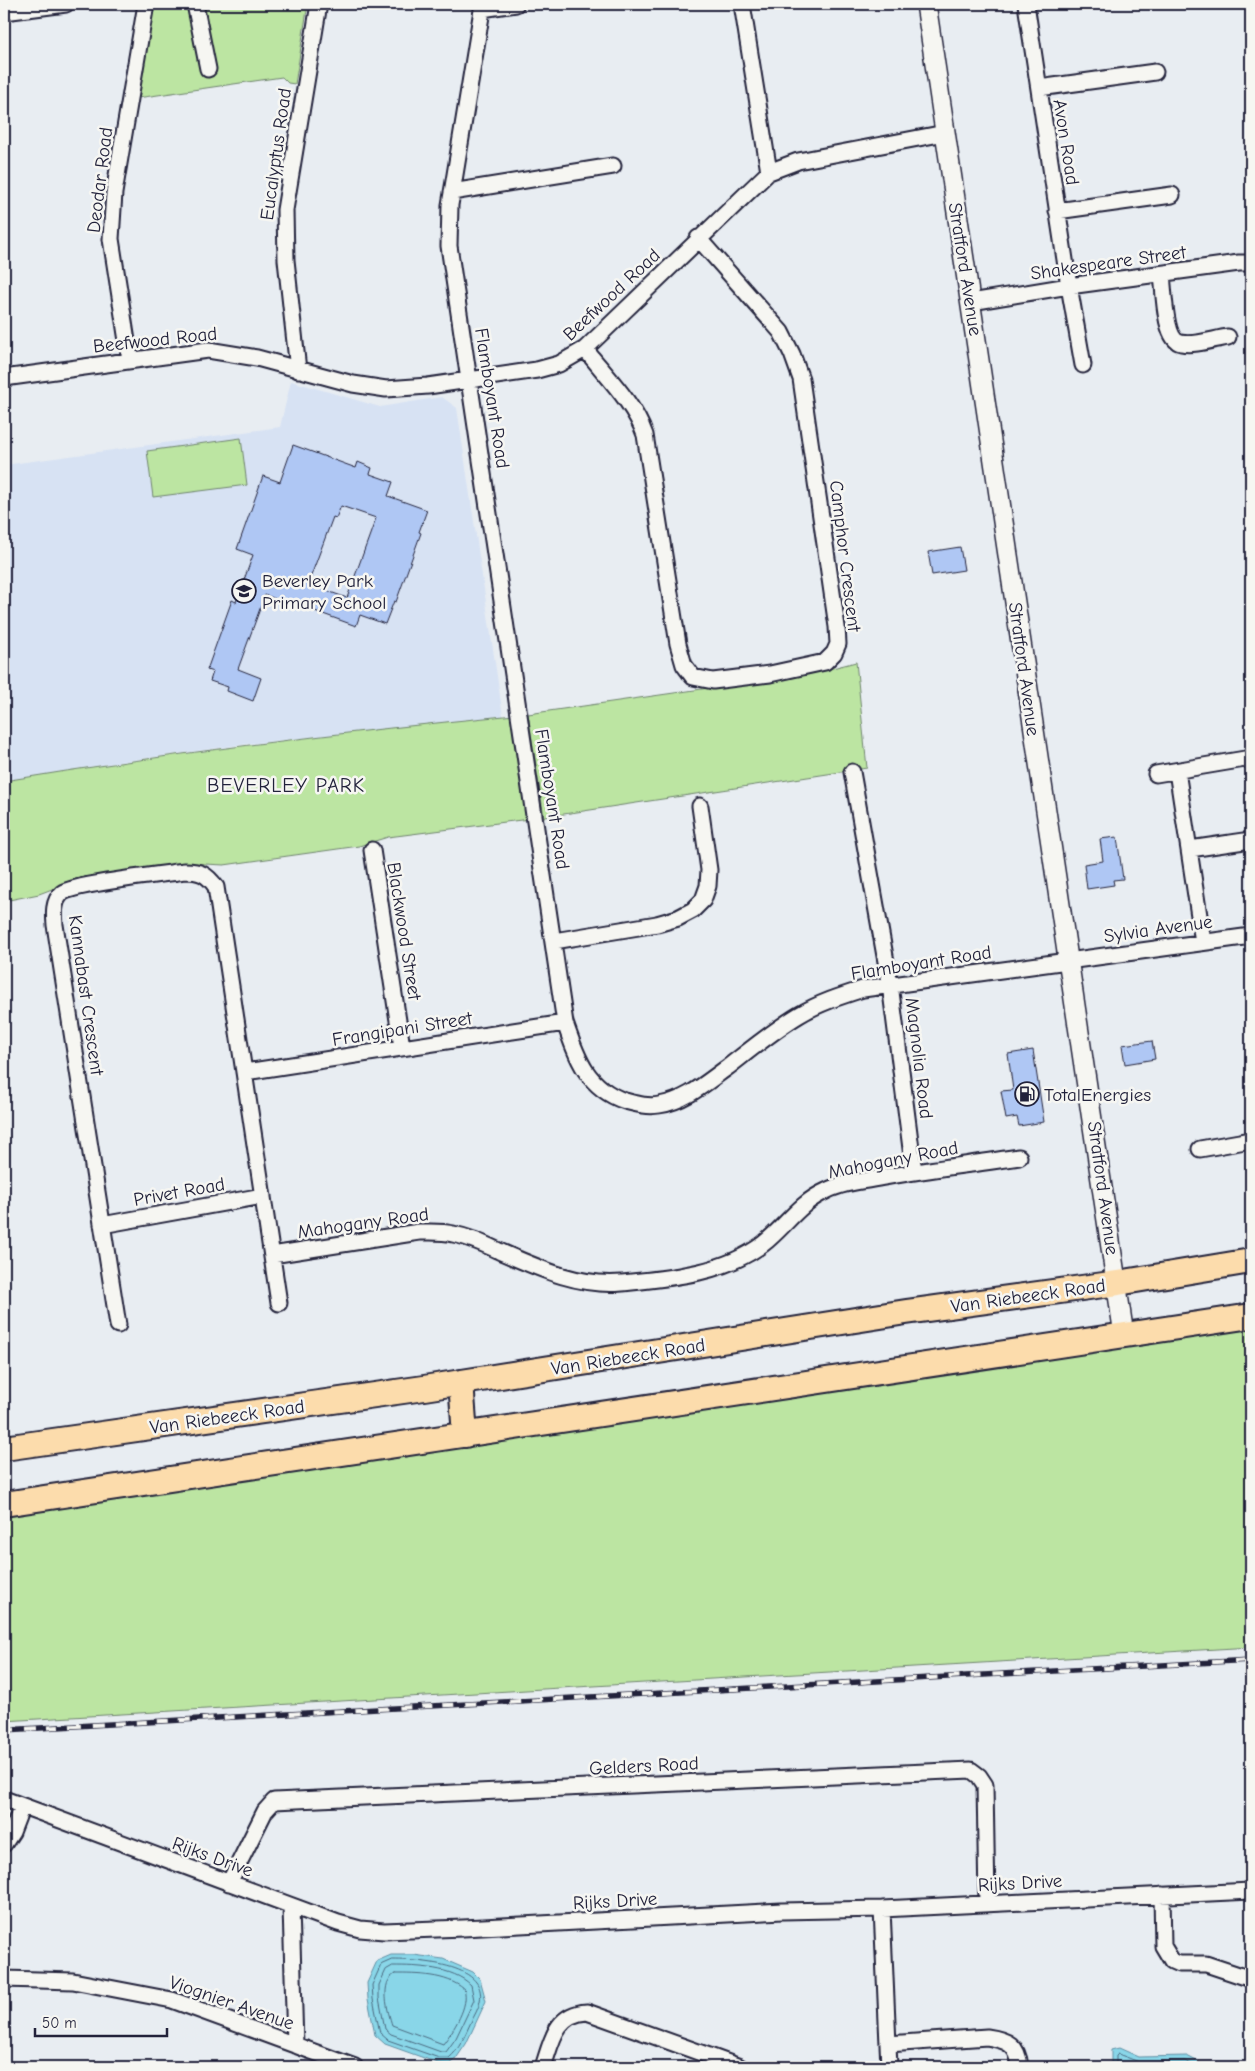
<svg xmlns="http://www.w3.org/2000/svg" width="1255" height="2071" viewBox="0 0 1255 2071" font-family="'Comic Neue',sans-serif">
<rect width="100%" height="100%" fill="#e8edf2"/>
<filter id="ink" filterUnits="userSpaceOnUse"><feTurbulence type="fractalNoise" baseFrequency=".02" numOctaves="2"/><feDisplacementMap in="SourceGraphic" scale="10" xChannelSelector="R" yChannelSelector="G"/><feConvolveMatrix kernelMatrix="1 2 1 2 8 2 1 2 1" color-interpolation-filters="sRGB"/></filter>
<g filter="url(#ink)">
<path fill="#d7e2f3" d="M291,381L380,407L442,397L457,408L503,716L247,744L120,762L4,781V465L280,427Z"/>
<path fill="#bce5a2" stroke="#6f846e" d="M154,4H308L295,84L288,83L282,77L137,98Z
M241,438L247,485L153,497L147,451Z
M856,662L867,768L544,817L528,714L813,673Z
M514,715L529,819L388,837L359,846L224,865L186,863L76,880L39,894L4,901V781C173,753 343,732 514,715Z
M1251,1329V1647L4,1721V1511Z"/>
<path fill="#89d6e8" stroke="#608ea3" d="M391,1955H414L443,1959L473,1972L480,1979L486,2001L466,2044L455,2060L450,2064L438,2063L385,2044L375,2035L368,1999L367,1983L377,1961Z
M1119,2048L1139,2057L1187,2056L1208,2067H1111V2050Z"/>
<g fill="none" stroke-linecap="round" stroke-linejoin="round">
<path stroke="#4b6a80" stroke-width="1" d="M392,1960C415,1960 488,1963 480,2001C479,2008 474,2016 471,2022C465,2035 459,2050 449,2058H439L388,2040L380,2033L373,1999L372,1985L381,1965Z
M393,1966C417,1966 453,1967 471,1985L474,2000L456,2038L446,2052H441L391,2034L385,2029L379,1998V1985L386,1970Z
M395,1974C417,1974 446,1974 464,1989C470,2005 453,2031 443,2044L392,2025C388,2012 379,1982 395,1974Z
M1116,2067V2056L1118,2054L1139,2062L1185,2061L1197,2067"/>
</g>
<path fill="#afc7f4" stroke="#22223b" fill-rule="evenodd" d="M293,445L356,468L358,462L372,468L370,474L393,482L388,496L427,510L419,532L421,533L396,602L394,601L385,624L360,615L356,626L282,599L281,601L265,595L238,669L261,678L253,701L227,691L228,687L210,681L213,672L207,670L232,600L236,602L253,555L237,549L263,476L280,482ZM341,506L376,518L347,598L308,584L333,517L336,518Z
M960,547L964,570L932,575L928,552Z
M1117,837L1123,879L1113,880L1114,885L1087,889L1084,864L1103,861L1100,839Z
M1152,1041L1155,1059L1125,1064L1122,1045Z
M1033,1050L1044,1122L1019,1126L1017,1117L1006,1119L1001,1091L1013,1090L1008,1054Z"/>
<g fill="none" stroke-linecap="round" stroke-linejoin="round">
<g stroke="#22223b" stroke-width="19">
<path id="minor" d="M195,4L208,69
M483,4L450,205L449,246L565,1023C577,1058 587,1088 625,1101C637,1104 647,1107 659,1105C686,1101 707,1082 728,1067C751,1049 774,1030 799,1015C819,1003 841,996 863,989L1251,936
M742,4L769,172
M1026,4L1069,286L1083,365
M482,9L516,4
M4,12L66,4
M1039,88L1155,72
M452,192L613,166
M1057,211L1172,195
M1162,274C1164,289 1164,340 1181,343C1195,346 1214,339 1228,337
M971,302L1069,286L1239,263H1251
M585,349C606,376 634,403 645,435L678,644L684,665L693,677L713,681L770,674L825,662L834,653L838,644L837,627L801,379L792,354L781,332L698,238
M130,360L111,239L114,193L146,4
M298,370L286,260L285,210L319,4
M4,378L208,350L257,358L353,384L386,389L428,386L537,370L559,364L585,349L769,172L798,161L945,133
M1177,771L1203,942
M852,772L890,984L914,1172
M1156,774L1251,758
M1190,849L1251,840
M372,850L402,1047
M554,941L657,924L678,918L693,910L703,900L708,886L709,870L700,806
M245,1072L565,1023
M1200,1149L1251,1140
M102,1225L263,1196
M272,1255L419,1232C431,1232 442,1231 453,1234C470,1237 484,1244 499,1251C538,1268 579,1287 622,1283C670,1278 723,1274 763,1244C785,1227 799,1203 826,1191C844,1182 865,1181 885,1177C929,1169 974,1164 1019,1157
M118,1325L55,925C54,914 53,901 62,893C74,884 164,874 185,871C200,871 207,874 216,887L279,1303
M4,1799L338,1923L360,1929L384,1931L463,1928L782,1911L882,1909L1251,1891
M4,1844L12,1832L22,1806
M229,1883L265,1811L274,1801L971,1770L979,1776L985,1785L987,1903
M1162,1895L1163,1946L1172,1961L1179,1964H1206L1251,1979
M291,1907L295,2045
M882,1909L889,2067
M4,1979L73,1981L172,2000L355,2067
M888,2044L987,2037C1008,2040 1018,2045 1020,2067
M543,2067C552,2041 555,2014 587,2012L740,2067"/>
</g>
<g stroke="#22223b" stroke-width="22">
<path id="tertiary" d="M926,4L1124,1335"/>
</g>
<g stroke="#22223b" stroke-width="28">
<path id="primary" d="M461,1382L465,1435
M4,1448L424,1388L906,1312L1118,1283L1251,1261
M4,1504L1251,1316"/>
</g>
<use href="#minor" stroke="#f6f6f2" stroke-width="15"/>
<use href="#tertiary" stroke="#f6f6f2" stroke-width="19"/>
<use href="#primary" stroke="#fcdcac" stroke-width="24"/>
<g stroke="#22223b" stroke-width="5.5">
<path id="rail" d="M4,1730L1251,1660"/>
</g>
<use href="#rail" stroke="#f6f6f2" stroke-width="4" stroke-dasharray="11" stroke-linecap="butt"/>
</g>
</g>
<defs>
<g id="school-ring" transform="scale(1.25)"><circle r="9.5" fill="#f6f6f2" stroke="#22223b" stroke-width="1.5"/><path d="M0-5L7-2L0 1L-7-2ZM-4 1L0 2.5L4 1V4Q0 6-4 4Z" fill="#22223b"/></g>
<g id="fuel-ring" transform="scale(1.25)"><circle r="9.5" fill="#f6f6f2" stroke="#22223b" stroke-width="1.5"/><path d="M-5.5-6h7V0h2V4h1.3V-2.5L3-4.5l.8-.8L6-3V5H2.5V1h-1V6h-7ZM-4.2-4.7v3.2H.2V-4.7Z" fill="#22223b"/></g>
</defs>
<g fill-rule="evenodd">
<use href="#school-ring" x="244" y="591"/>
<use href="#fuel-ring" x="1027" y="1094"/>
</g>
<g text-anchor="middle" stroke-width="5" stroke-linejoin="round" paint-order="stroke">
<g font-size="19" fill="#22223b" stroke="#f6f6f2">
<text transform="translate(1067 142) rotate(81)" y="7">Avon Road</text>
<text transform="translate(275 154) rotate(-82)" y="7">Eucalyptus Road</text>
<text transform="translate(99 180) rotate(-83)" y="7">Deodar Road</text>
<text transform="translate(1108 262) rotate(-8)" y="7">Shakespeare Street</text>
<text transform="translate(966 269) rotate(81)" y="7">Stratford Avenue</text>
<text transform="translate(611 294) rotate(-43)" y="7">Beefwood Road</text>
<text transform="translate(155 339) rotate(-6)" y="7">Beefwood Road</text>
<text transform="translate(493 398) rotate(81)" y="7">Flamboyant Road</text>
<text transform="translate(846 556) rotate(83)" y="7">Camphor Crescent</text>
<text transform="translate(1025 669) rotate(82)" y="7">Stratford Avenue</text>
<text transform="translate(553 799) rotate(81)" y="7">Flamboyant Road</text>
<text transform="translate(1158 928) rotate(-8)" y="7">Sylvia Avenue</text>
<text transform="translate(405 931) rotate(81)" y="7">Blackwood Street</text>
<text transform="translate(921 962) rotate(-9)" y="7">Flamboyant Road</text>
<text transform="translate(87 995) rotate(82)" y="7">Kannabast Crescent</text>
<text transform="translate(402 1028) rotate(-9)" y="7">Frangipani Street</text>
<text transform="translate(920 1058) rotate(83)" y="7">Magnolia Road</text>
<text transform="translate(893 1159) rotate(-11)" y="7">Mahogany Road</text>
<text transform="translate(1104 1188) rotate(82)" y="7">Stratford Avenue</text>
<text transform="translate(179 1191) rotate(-10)" y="7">Privet Road</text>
<text transform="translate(363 1222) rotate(-8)" y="7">Mahogany Road</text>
<text transform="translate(1028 1295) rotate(-8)" y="7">Van Riebeeck Road</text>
<text transform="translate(628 1356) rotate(-9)" y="7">Van Riebeeck Road</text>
<text transform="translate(227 1416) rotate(-8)" y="7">Van Riebeeck Road</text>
<text transform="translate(644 1765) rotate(-3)" y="7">Gelders Road</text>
<text transform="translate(213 1856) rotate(20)" y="7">Rijks Drive</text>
<text transform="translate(1020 1882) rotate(-3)" y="7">Rijks Drive</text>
<text transform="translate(615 1900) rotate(-3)" y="7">Rijks Drive</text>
<text transform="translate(232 2002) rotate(19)" y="7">Viognier Avenue</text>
</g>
<g font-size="19" fill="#22223b" stroke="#f6f6f2" text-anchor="start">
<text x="262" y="587">Beverley Park<tspan x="262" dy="22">Primary School</tspan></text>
<text x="1044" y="1101">TotalEnergies</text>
</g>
<g font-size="20" letter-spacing="1" fill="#22223b" stroke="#f6f6f2">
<text x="286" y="792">BEVERLEY PARK</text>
</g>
</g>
<rect width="1255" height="2071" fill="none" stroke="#f6f6f2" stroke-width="20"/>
<rect x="10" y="10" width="1235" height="2051" fill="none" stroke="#22223b" stroke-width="2" filter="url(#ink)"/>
<path d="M35 2028v8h132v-8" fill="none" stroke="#22223b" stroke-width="2.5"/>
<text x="42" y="2028" font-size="15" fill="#22223b" stroke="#f6f6f2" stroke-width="4" paint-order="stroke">50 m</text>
</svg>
